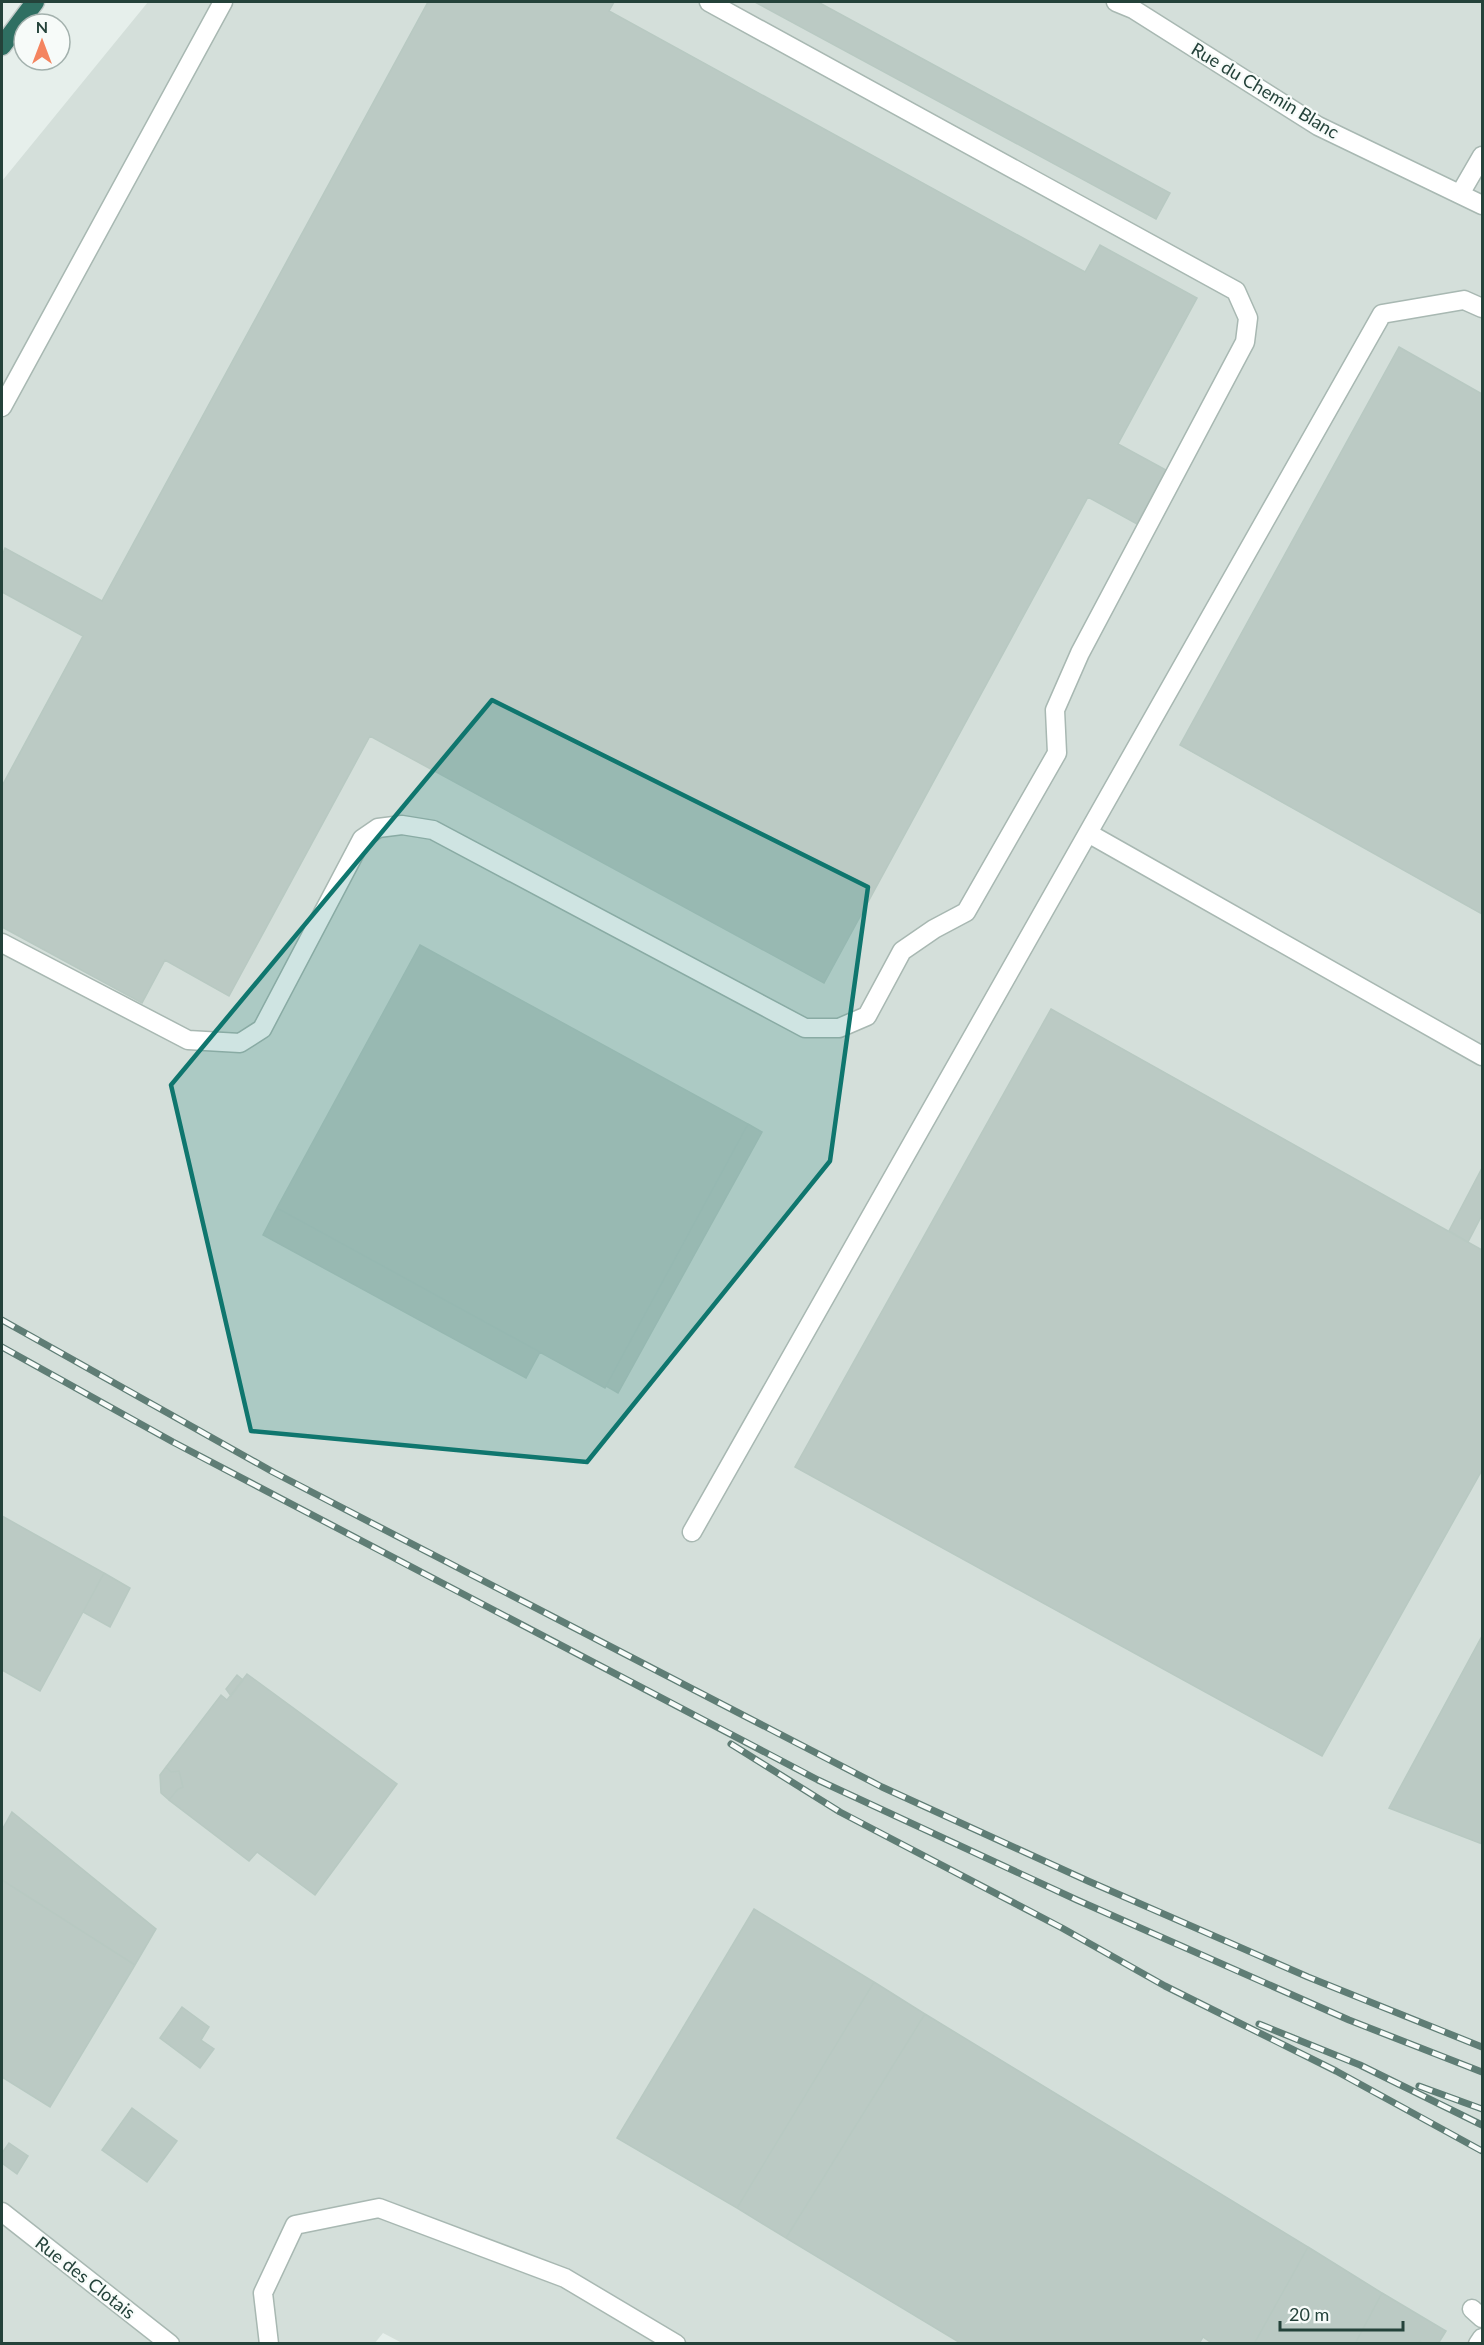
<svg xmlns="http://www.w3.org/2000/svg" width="1484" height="2345" viewBox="0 0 1484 2345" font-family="Lato,sans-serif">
<rect width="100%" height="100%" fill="#e6efeb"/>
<path fill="#d4dfda" d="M148,2H1482V2343L404,2344L383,2333L374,2344H2V181Z"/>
<path fill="#bbcac4" stroke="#b8c9c2" stroke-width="1.5" d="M428,2H614L609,11L1085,272L1100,245L1197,298L1118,444L1166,470L1137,524L1088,497L824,983L370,736L229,996L165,960L142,1003L2,927V786L83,636L2,592V556L5,548L102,601Z
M755,2H818L1170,193L1156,219Z
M1399,347L1482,394V914L1180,745Z
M420,945L748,1124L605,1388L277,1208Z
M1051,1009L1482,1250V1470L1322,1756L795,1467Z
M748,1124L762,1132L618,1393L606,1386Z
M1482,1168V1215L1468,1242L1449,1231Z
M277,1208L540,1352L526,1378L263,1235Z
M2,1516L104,1573L40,1691L2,1670Z
M104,1573L130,1588L110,1627L83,1612Z
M1482,1636V1844L1389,1808Z
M247,1674L397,1784L315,1895L257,1852L249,1861L169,1800L178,1789L183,1787L179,1771L171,1772L166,1767L221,1695L227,1700Z
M237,1675L243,1680L231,1696L226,1689Z
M166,1767L171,1772L179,1771L183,1787L178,1789L169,1800L161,1793L160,1775Z
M12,1812L156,1929L135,1965L2,1880V1830Z
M2,1880L135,1965L50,2107L2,2077Z
M754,1909L874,1982L737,2208L617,2138Z
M874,1982L925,2014L786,2238L737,2208Z
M182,2007L209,2027L201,2040L214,2049L200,2068L160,2038Z
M925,2014L1308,2247L1254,2344H1213L1203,2337L1199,2344H962L786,2238Z
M132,2108L177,2141L147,2182L102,2150Z
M9,2143L28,2156L17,2174L2,2163V2153Z
M1308,2247L1382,2293L1355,2344H1254Z
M1382,2293L1446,2331L1438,2344H1423L1420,2341L1418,2344H1355Z"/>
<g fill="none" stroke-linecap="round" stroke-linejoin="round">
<g stroke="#a8b8b2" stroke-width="21">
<path id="minor" d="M1116,2L1133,9L1318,126L1482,205
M1460,194L1482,156
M2,407L223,2
M1088,833L1482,1056
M2,943L188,1040L240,1043L262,1029L362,839L378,828L402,825L433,830L805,1028H839L867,1016L902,951L934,929L966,912L1057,753L1055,710L1080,653L1245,342L1248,318L1236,291L709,2
M692,1532L1382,314L1464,300L1482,308
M2,2212L170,2344
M1472,2309L1482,2318
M269,2344L263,2293L295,2225L379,2208L565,2278L676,2344
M1478,2344L1482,2338"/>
</g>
<g stroke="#c2cac8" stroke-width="21">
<path id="highway" d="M2,46L35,2"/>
</g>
<use href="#minor" stroke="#fff" stroke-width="18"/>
<use href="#highway" stroke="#2f6f62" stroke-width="18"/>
<g stroke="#5f7d75" stroke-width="7">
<path id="rail" d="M2,1320L273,1472L882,1787L1088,1881L1308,1977L1482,2047
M2,1347L173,1442L818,1780L1077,1900L1349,2020L1482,2072
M731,1744L840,1812L1062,1928L1165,1986L1336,2071L1482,2151
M1259,2024L1360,2065L1482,2125
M1419,2086L1482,2109"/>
</g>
<use href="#rail" stroke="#f7fbf9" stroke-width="4.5" stroke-dasharray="14" stroke-linecap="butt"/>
</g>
<path fill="#0f766e" fill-opacity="0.2" stroke="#0f766e" stroke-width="4.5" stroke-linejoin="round" d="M492,700L868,887L830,1161L587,1462L251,1431L171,1085Z"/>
<g text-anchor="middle" stroke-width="4.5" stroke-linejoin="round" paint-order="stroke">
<g font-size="18" fill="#24423a" stroke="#f7fbf9">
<text transform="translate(1265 91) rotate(31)" y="6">Rue du Chemin Blanc</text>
<text transform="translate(85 2278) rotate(38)" y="6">Rue des Clotais</text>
</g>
</g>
<rect width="1484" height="2345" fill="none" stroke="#24423a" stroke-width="6"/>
<g transform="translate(42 42)"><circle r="28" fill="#f7fbf9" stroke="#a3b1ad" stroke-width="1.5"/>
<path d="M0-4.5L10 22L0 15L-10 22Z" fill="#f4845f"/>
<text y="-9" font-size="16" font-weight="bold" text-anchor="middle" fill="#24423a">N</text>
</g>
<path d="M1280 2321v9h123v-9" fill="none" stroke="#24423a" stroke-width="3"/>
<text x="1289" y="2321" font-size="18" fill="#24423a" stroke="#f7fbf9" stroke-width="4.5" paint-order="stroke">20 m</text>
</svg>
